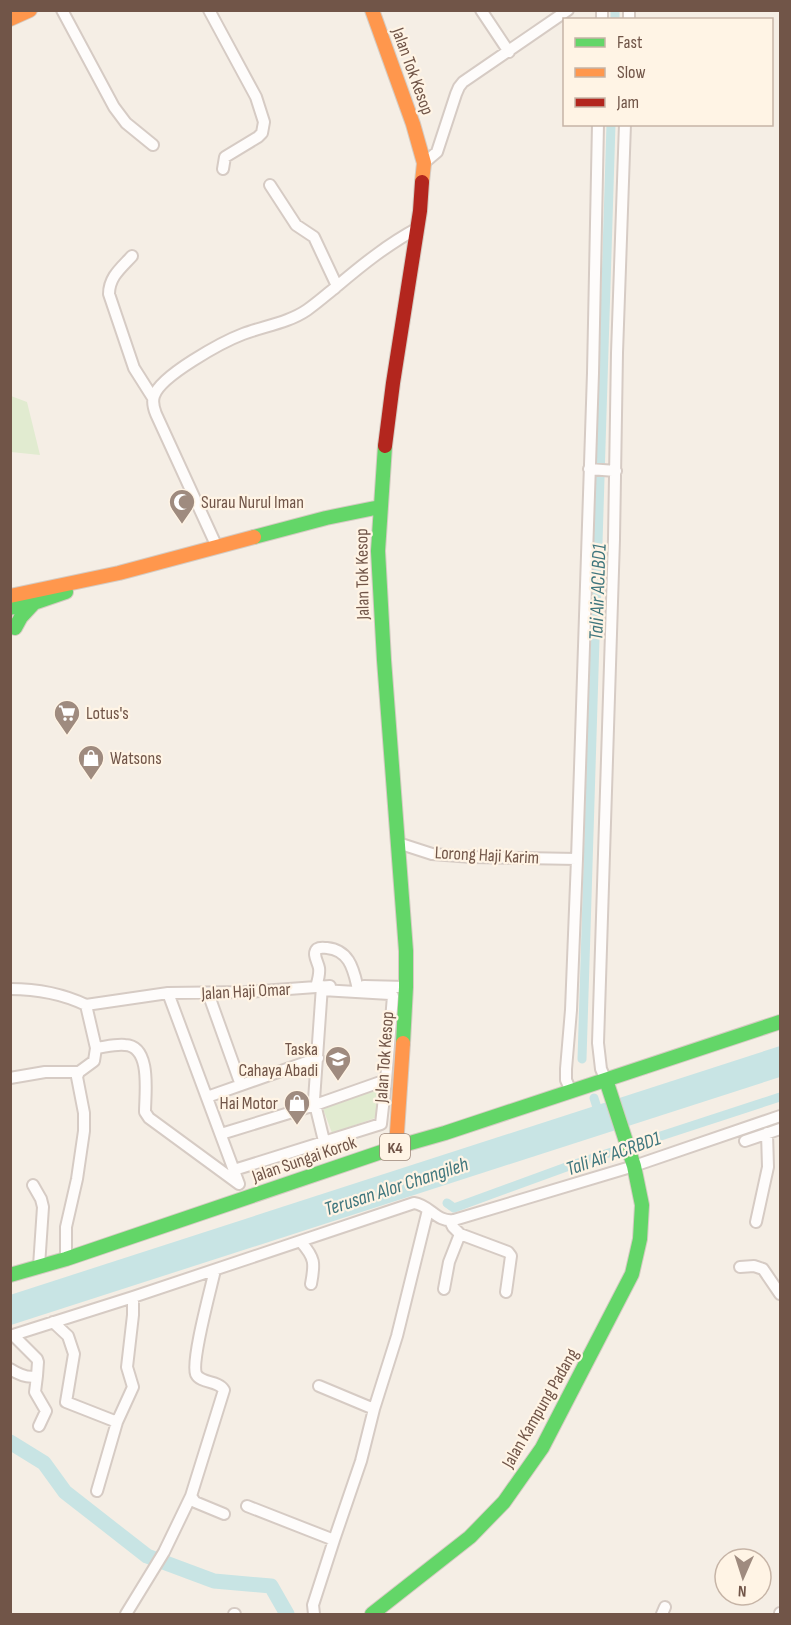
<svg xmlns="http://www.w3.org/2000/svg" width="791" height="1625" viewBox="0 0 791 1625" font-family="'Sofia Sans Condensed',sans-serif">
<rect width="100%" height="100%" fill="#f5eee5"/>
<path fill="#e1ebd0" d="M11,396L27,402L40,455L11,452Z
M384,1083L378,1117L332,1133L322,1106Z"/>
<path fill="#c8e4e4" d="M780,1046V1077L11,1325L10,1295Z"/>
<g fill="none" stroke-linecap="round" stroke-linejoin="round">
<path stroke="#c8e4e4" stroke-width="9" d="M615,20V10
M582,1059L611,124
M594,1098L600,1117
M447,1203L454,1208L569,1166L780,1097"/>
<path stroke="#c8e4e4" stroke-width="15" d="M10,1442L44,1463L65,1492L147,1556L214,1581L271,1586L287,1614"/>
<g stroke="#d6cbc4" stroke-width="14">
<path id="street" d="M62,10L114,107L126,123L153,145
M209,10L256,97L264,122L262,133L258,137L225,157L223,169
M481,10L509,52
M602,20V10
M629,20V10
M424,163L437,152L456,94L459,87L463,82L568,10
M270,185L296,225L314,237L337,286
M132,256C121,268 109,277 109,294L134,368L153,398
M589,469L616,471
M217,547L156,414C154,409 152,402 154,396C160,376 222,342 243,334C264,326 288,323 307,310C317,303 326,295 336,287C362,265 388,244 418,228
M398,843L432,854L472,857L577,859
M322,986L314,1100L324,1141
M364,986L406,987
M316,987C318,980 320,974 319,968C318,962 312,954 317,949C320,947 324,948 327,948C348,950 353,967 357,985
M10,989C37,989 61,993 86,1005L96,1048L94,1061L79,1072L77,1077L84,1113V1131L77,1179L66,1227V1259
M168,993L239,1184
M208,993L241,1085
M86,1005L168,993L246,992L330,986
M96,1048C105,1047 115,1044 125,1045C152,1046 145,1094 145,1112L149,1118L239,1184
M10,1078L45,1072H79
M606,1080L601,1069L598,1043L614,539L617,353L625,124
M571,1091L566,1080V1069L571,1010L577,859L593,373L598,124
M207,1097L318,1058
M221,1134L315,1105L386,1080L393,996L390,994L322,990
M745,1141L780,1129
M234,1170L381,1124L386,1080
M33,1185L41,1199L43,1207L39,1266
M450,1221L453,1227L460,1234L508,1252L511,1256L506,1292
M756,1222L768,1167L767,1133
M301,1242C315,1258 315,1263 311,1284
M740,1267L754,1266L763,1269L780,1294
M215,1270C211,1288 191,1360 196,1374C201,1384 218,1380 224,1390L191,1496L195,1502L224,1514
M444,1289L449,1262L460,1234
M53,1322L68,1336L74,1354L66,1402L117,1422L97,1491
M10,1336L133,1297L414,1203C430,1205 437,1223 454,1220L634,1166L780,1116
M10,1369C18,1374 28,1379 37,1376L38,1362L37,1359L13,1335
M37,1376L35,1392L46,1411L39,1426
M319,1386L374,1409
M117,1422L133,1387L127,1367L133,1315V1297
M247,1506L334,1540L361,1461L374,1409L397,1336L428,1210
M126,1614L164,1552L191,1496
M234,1614H235
M314,1614L313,1605L334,1540
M662,1614L665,1607
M780,1614V1613"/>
</g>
<g stroke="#d5cbc2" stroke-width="16">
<path id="fast" d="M385,446L378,551L384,660L406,951V987L403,1043
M254,537L326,518L380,507
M10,608L34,603L66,592
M10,625L15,628L21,617L34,603
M10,1275L66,1259L396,1147L445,1133L780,1022
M372,1614L470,1537L504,1502L542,1448L632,1274L640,1239L642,1205L634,1166L606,1080"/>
</g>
<g stroke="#d5cbc2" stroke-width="16">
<path id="slow" d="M372,10L413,124L424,163L422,182
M10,19L30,10
M10,596L119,573L254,537
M396,1147L403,1043"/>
</g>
<g stroke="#d5cbc2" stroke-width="16">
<path id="jam" d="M385,446L393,383L420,211L422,182"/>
</g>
<use href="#street" stroke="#fefcfb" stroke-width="10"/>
<use href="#fast" stroke="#63d668" stroke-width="14"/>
<use href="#slow" stroke="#ff974d" stroke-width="14"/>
<use href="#jam" stroke="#b3261e" stroke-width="14"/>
</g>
<defs>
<g id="mosque-pin" transform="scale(1.35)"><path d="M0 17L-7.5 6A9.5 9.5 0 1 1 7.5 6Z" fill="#9f8b7f" stroke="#fff4e5"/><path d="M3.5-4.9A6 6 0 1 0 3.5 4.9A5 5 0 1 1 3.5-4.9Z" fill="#fff"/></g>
<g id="supermarket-pin" transform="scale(1.35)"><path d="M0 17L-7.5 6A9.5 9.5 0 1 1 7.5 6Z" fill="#9f8b7f" stroke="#fff4e5"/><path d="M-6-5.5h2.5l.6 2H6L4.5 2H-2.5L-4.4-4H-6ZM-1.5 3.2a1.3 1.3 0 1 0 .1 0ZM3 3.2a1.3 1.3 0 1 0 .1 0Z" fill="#fff"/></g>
<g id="shop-pin" transform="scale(1.35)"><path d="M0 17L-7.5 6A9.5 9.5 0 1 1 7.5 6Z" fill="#9f8b7f" stroke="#fff4e5"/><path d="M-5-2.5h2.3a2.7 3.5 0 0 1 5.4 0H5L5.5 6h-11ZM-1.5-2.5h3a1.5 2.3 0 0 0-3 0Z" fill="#fff"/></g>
<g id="school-pin" transform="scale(1.35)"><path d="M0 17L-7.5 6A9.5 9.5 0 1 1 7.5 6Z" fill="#9f8b7f" stroke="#fff4e5"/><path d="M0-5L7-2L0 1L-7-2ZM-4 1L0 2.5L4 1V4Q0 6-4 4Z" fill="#fff"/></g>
</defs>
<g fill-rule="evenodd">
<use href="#mosque-pin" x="182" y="502"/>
<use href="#supermarket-pin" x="67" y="713"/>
<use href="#shop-pin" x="91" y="758"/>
<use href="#school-pin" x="338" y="1059"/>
<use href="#shop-pin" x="297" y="1103"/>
</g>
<g text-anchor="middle" stroke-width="4.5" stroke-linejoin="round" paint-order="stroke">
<rect fill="#fff4e5" stroke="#9c8577" stroke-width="1.5" x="380" y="1134" width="30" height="26" rx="4.5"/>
<g font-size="16" font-weight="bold" fill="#715548">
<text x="395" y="1153">K4</text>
</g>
<g font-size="18" fill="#715548" stroke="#fff4e5">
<text transform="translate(413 71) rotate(70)" y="6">Jalan Tok Kesop</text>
<text transform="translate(362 574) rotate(-91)" y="6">Jalan Tok Kesop</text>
<text transform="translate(487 855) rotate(3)" y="6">Lorong Haji Karim</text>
<text transform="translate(246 991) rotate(-3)" y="6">Jalan Haji Omar</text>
<text transform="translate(384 1057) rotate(-86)" y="6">Jalan Tok Kesop</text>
<text transform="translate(304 1159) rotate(-19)" y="6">Jalan Sungai Korok</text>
<text transform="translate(540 1408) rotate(-60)" y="6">Jalan Kampung Padang</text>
</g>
<g font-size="18" fill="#715548" stroke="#fff4e5" text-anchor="start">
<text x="201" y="508">Surau Nurul Iman</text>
<text x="86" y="719">Lotus's</text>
<text x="110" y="764">Watsons</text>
<text x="318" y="1055" text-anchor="end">Taska<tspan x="318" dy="21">Cahaya Abadi</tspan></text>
<text x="278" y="1109" text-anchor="end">Hai Motor</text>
</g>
<g font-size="20" font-style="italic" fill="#3f767d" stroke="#fff4e5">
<text transform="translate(597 592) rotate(-88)" y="7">Tali Air ACLBD1</text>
<text transform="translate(613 1153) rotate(-19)" y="7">Tali Air ACRBD1</text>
<text transform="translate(396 1186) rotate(-18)" y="7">Terusan Alor Changileh</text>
</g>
</g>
<rect width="791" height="1625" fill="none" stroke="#715548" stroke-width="24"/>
<rect x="563" y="18" width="210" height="108" fill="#fff4e5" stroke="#c6b4a6" stroke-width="1.5"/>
<rect x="575" y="38" width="30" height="9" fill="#63d668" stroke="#c6b4a6" stroke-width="1.5"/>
<text x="617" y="48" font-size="18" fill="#715548">Fast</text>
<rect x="575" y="68" width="30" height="9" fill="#ff974d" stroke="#c6b4a6" stroke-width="1.5"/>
<text x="617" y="78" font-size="18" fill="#715548">Slow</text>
<rect x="575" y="98" width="30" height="9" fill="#b3261e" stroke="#c6b4a6" stroke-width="1.5"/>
<text x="617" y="108" font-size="18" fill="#715548">Jam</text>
<g transform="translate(743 1577) rotate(183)"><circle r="28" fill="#fff4e5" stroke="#c6b4a6" stroke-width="1.5"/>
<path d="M0-4.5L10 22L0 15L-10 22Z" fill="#9f8b7f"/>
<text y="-9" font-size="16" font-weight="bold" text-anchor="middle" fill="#715548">N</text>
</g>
</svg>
